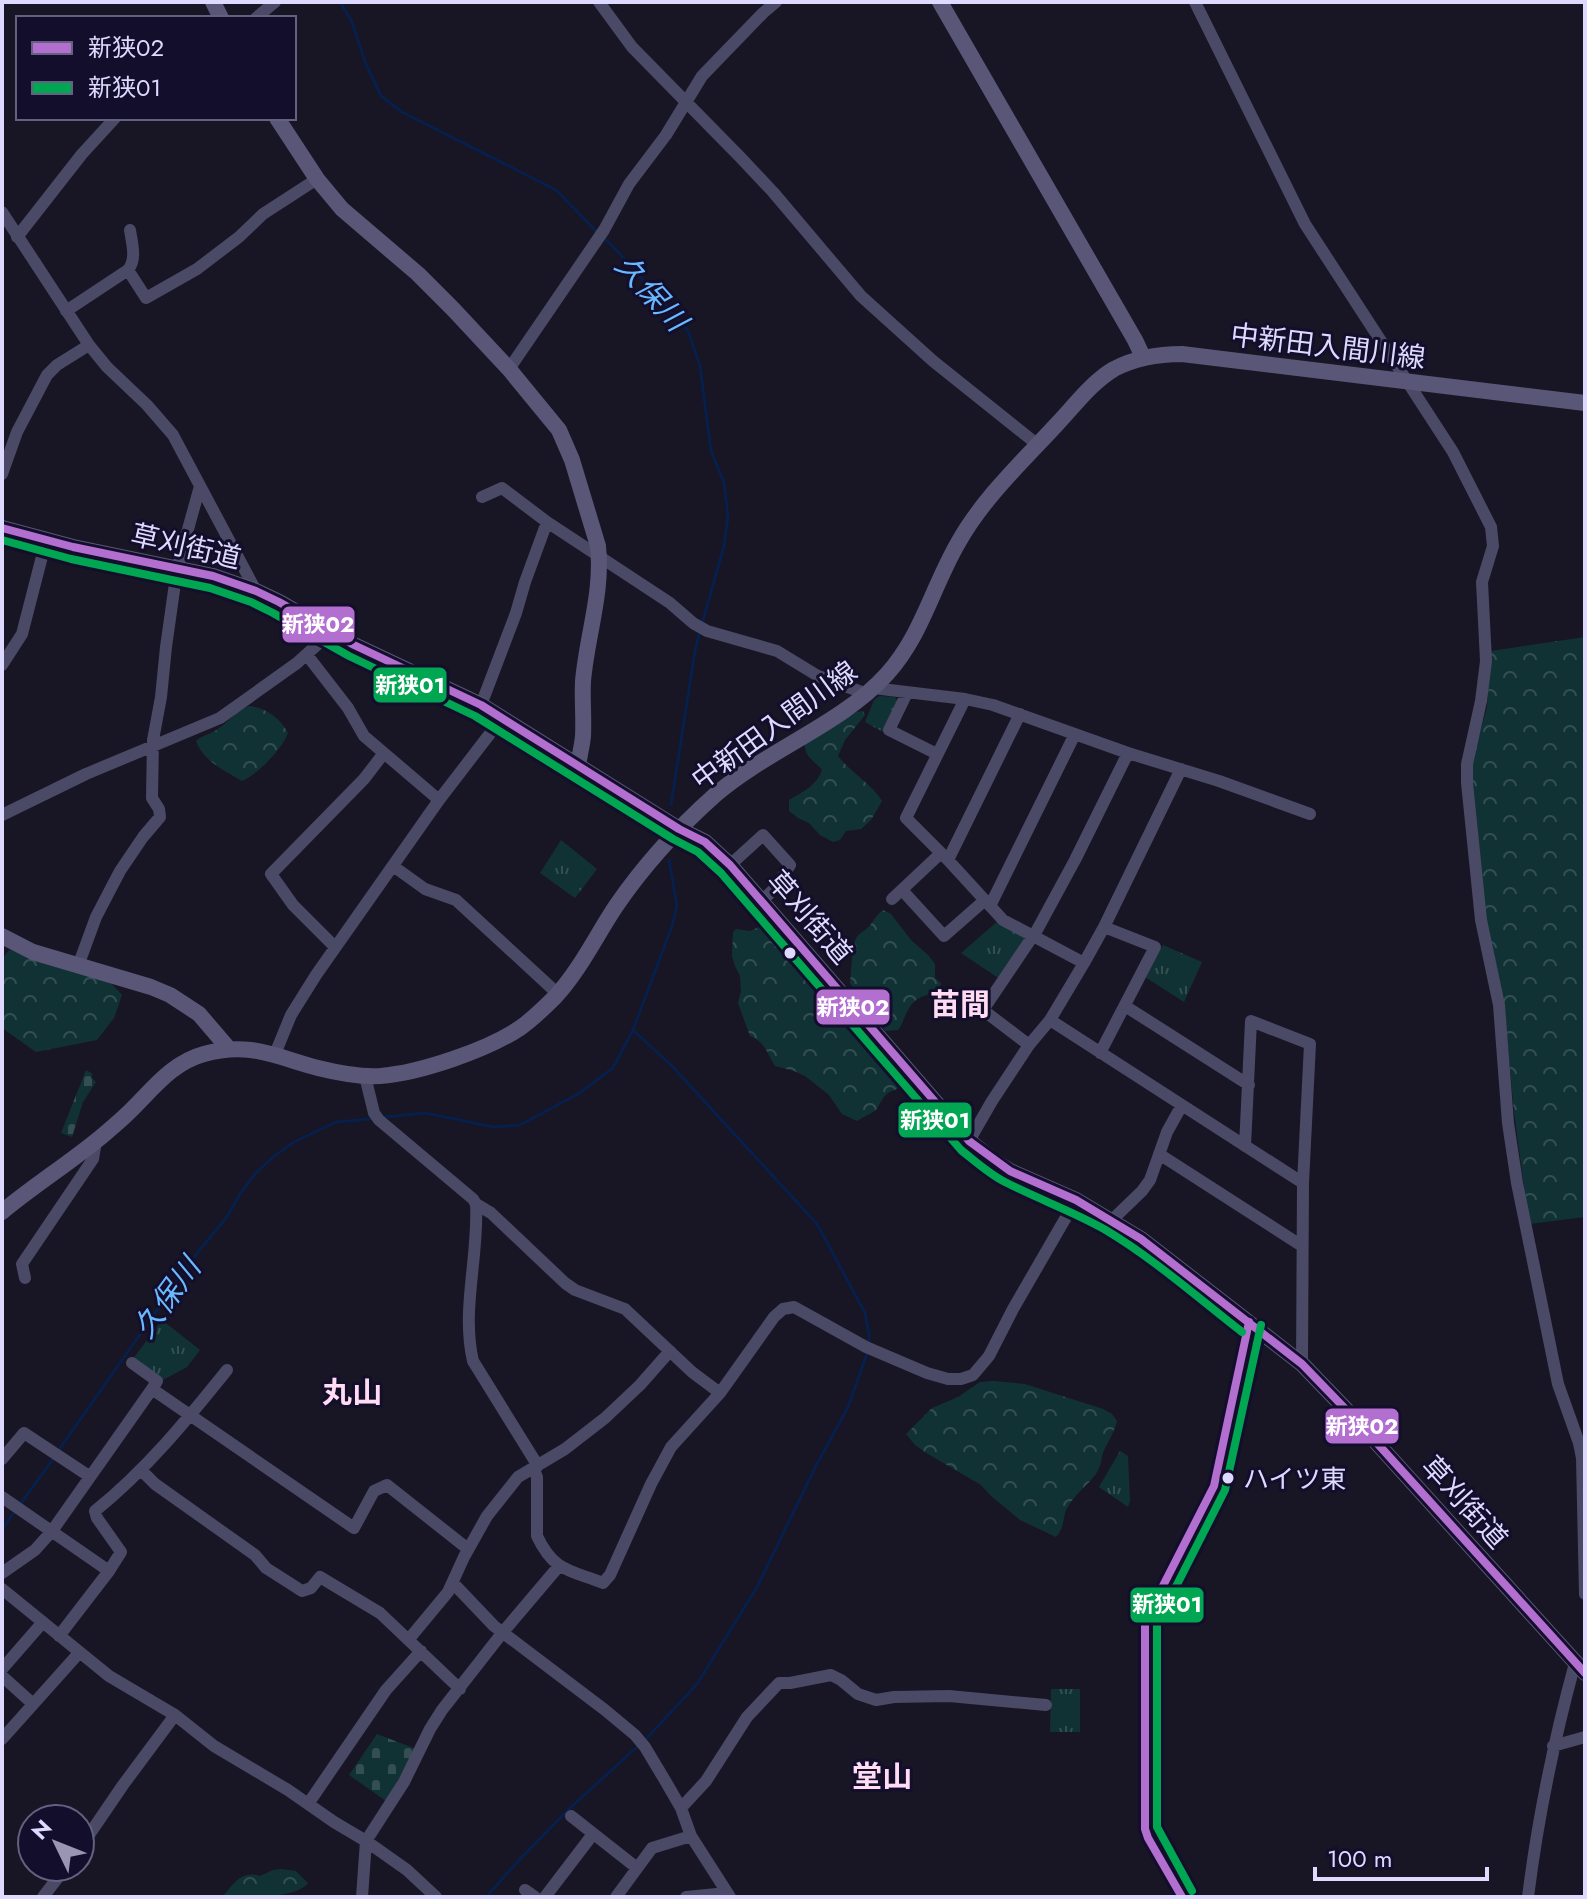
<svg xmlns="http://www.w3.org/2000/svg" width="1587" height="1899" viewBox="0 0 1587 1899" font-family="Jost,'Noto Sans JP',sans-serif">
<defs>
<pattern id="grass-tufts" width="24" height="20" patternUnits="userSpaceOnUse" patternTransform="scale(2)"><rect width="24" height="20" fill="#113234"/><path d="M3 7l-1-3M5 7V3M7 7l1-3M15 17l-1-3M17 17v-4M19 17l1-3" fill="none" stroke="#334f52"/></pattern>
<pattern id="forest-crowns" width="20" height="18" patternUnits="userSpaceOnUse" patternTransform="scale(2)"><rect width="20" height="18" fill="#113234"/><path d="M2 6a3 3 0 1 1 6 0M12 15a3 3 0 1 1 6 0" fill="none" stroke="#334f52"/></pattern>
<pattern id="cemetery-stones" width="16" height="16" patternUnits="userSpaceOnUse" patternTransform="scale(2)"><rect width="16" height="16" fill="#113234"/><path d="M2 7V4a2 2 0 0 1 4 0v3zM10 15v-3a2 2 0 0 1 4 0v3z" fill="#334f52"/></pattern>
</defs>
<rect width="100%" height="100%" fill="#181525"/>
<path fill="url(#grass-tufts)" d="M879,696L895,697L898,702L883,732L865,722L874,700Z
M561,840L597,869L575,898L540,873Z
M998,921L1024,936L1025,941L1000,979L961,953Z
M1163,945L1202,962L1184,1002L1145,977Z
M162,1320L200,1350L187,1367L163,1380L133,1359Z
M1120,1451L1128,1456L1130,1501L1128,1507L1099,1487Z
M1051,1689H1080V1732H1050Z"/>
<path fill="url(#forest-crowns)" d="M1585,637V1217L1529,1224L1514,1112L1504,1002L1486,919L1471,766L1487,707L1491,651Z
M249,706C266,708 280,718 288,733C283,748 257,775 242,781C224,770 204,762 196,741C203,735 208,735 215,731C228,723 235,711 249,706Z
M863,711L865,715L845,740L838,756C850,772 871,783 882,801L871,820L861,829L846,831L840,840L833,842L820,835L809,823L798,818L789,811V800C803,792 817,785 822,770C815,761 804,757 805,744L856,712Z
M883,910L891,914L911,940L928,955L935,964V978L941,983L939,992C925,995 914,997 907,1012C903,1019 903,1024 898,1030L885,1031L882,1025L875,1020C872,992 862,1001 850,983C852,971 851,946 857,937C860,932 867,930 871,924C875,918 877,915 883,910Z
M759,927L781,944L785,954L798,961L825,999L855,1030L872,1051L882,1057L903,1080C897,1092 897,1088 888,1093C882,1097 880,1105 876,1110C871,1114 863,1117 857,1121L842,1114L829,1095L805,1076L794,1071L775,1066C767,1053 765,1042 750,1036L738,1003L741,991L740,976L735,966L732,956L733,932L736,929L750,931Z
M10,949L109,981L122,995L114,1018L97,1040L36,1052L2,1028V959Z
M994,1381L1025,1384L1103,1409L1112,1414L1117,1421C1114,1434 1106,1444 1102,1456C1101,1463 1100,1468 1096,1474C1087,1486 1075,1494 1067,1508C1062,1518 1065,1528 1056,1537L1020,1520L991,1496L981,1485L928,1454L915,1445L906,1434L932,1408L958,1397L980,1382Z
M281,1869L296,1871L308,1883C295,1899 250,1897 227,1897L224,1895C234,1882 243,1870 260,1876L273,1870Z"/>
<path fill="url(#cemetery-stones)" d="M86,1070L93,1074L91,1077L96,1082L83,1102L72,1137L61,1133Z
M377,1734L416,1749L386,1801L349,1775Z"/>
<g fill="none" stroke-linecap="round" stroke-linejoin="round">
<path stroke="#071f4b" stroke-width="3" d="M340,2L352,22L365,62L381,96L402,112L556,190L597,232
M603,237L620,254L688,331L700,366L711,451L724,483L728,516L724,546L702,624
M671,805L695,651L700,631
M633,1030L672,1066L817,1224L865,1313L869,1334V1343
M385,1117L425,1113L494,1127L520,1125L578,1094L613,1068L633,1030L672,926L677,906L669,860
M58,1451L198,1252L226,1218L242,1191L256,1173L273,1157L294,1142L336,1122L370,1119
M21,1503L54,1458
M2,1529L16,1510
M645,1740L697,1684L757,1587L817,1464L848,1407L868,1351
M486,1897L521,1858L569,1809L639,1745"/>
<path stroke="#4a4966" stroke-width="12" d="M599,2L632,47L741,158L773,192L861,296L933,361L1038,445
M1195,2L1305,224L1453,452L1491,527L1493,546L1482,582L1486,661L1481,701L1467,764V783L1481,920L1499,1005L1508,1123L1517,1183L1558,1384L1579,1443L1582,1458L1585,1594
M256,18L275,2
M2,212L89,345L107,367L147,405L173,435L256,591
M17,237L82,154L115,118
M128,270L146,298L197,269L239,237L263,214L317,179
M66,311L128,270C137,259 132,244 130,230
M509,369L604,230L629,184L666,135L702,76L763,13L776,2
M2,474L17,432L47,375L57,365L89,345
M482,497L502,488L547,522L670,603L693,623L707,631L777,651L818,676L867,694
M2,665L22,634L46,541
M873,688L965,699L993,705L1128,753L1219,781L1310,814
M907,693L889,730L937,754
M965,699L906,818L948,860L1003,920L1084,963
M481,705L516,613L525,582L547,522
M439,800L502,718
M2,815L86,774L220,718L297,663L330,633
M948,860L1020,714
M730,865L763,835L790,865L776,887L762,901
M393,866L425,889L456,900L558,994
M902,890L944,936L985,900
M892,899L941,853
M990,906L1075,734
M335,947L293,905L271,874L364,779L384,753
M78,966L96,917L120,871L143,837L160,817L159,809L152,798L153,740L161,697L166,647L177,569L200,486
M1125,1006L1249,1085
M1050,1020L1303,1183
M1029,1045L983,1010L1037,930L1075,860L1128,753
M1100,1053L1155,947L1104,927
M275,1054L291,1015L316,975L439,800L364,736L348,708L307,655
M365,1076L374,1113L379,1120L473,1199L476,1204L491,1213L565,1283L575,1290L625,1309L692,1372L720,1393
M969,1141L992,1101L1029,1045L1050,1020L1084,963L1104,927L1181,769
M1245,1146L1251,1021L1310,1044L1303,1183L1302,1364
M1159,1154L1302,1246
M476,1204C479,1256 461,1310 473,1361L538,1466
M1112,1220L1142,1191L1150,1180L1167,1132L1182,1105
M25,1278L22,1264L93,1159L96,1141
M132,1363L157,1381L152,1389
M2,1459L24,1433L89,1476
M533,1468L537,1477V1536C554,1572 570,1570 603,1583L610,1575L651,1484L671,1447L720,1393L774,1317L783,1309L794,1307L866,1347L927,1373L948,1379H961L973,1375L989,1356L1013,1309L1076,1200
M141,1470L155,1484L255,1555L266,1568L302,1591L311,1588L320,1577L380,1613L460,1689
M2,1497L109,1571
M2,1573L35,1550L52,1531L152,1389L354,1528L374,1491L387,1485L468,1549
M453,1583L494,1626L605,1710L635,1735L645,1747L663,1777L681,1808L691,1836L730,1897
M2,1589L109,1676L175,1715L214,1746L288,1790L334,1822L366,1841L407,1870L436,1897
M59,1636L109,1571L121,1552L97,1518L95,1511C146,1470 186,1421 227,1370
M409,1639L448,1592L464,1557L487,1516L518,1477L565,1449L605,1418L640,1385L670,1351
M2,1669L43,1622
M2,1676L33,1704
M2,1739L79,1653
M1553,1746L1585,1737
M308,1804L386,1690L421,1651
M681,1808L706,1781L747,1717L779,1683H790L831,1675L841,1680L858,1694L876,1700L894,1697L949,1696L1046,1705
M571,1816L637,1868
M80,1848L123,1785L175,1715
M525,1890L535,1897
M43,1897L66,1867
M362,1897L366,1841L404,1782L430,1729L442,1710L503,1632L559,1566
M545,1897L593,1834
M616,1897L652,1848L691,1836
M686,1897L727,1893
M1182,1897L1148,1838L1145,1829V1621L1214,1486L1249,1322
M1528,1897C1538,1817 1554,1740 1575,1663"/>
<path stroke="#595678" stroke-width="16" d="M213,2L221,18
M940,2L1135,340L1143,357
M277,118L317,179L342,209L418,274L453,309L509,369L559,430L572,460L598,546C603,593 587,635 583,681C582,699 584,718 583,736C582,747 579,757 578,767
M2,528L73,547L213,576L256,591L279,602L354,645L481,705L679,829L705,842L730,865L969,1141L994,1161L1010,1171L1076,1200L1141,1239L1302,1364L1357,1421L1585,1673
M2,936L33,952L151,987L170,995L199,1014L229,1049
M2,1212C32,1187 65,1166 96,1141C106,1133 116,1124 125,1116C150,1093 170,1063 204,1054C250,1041 276,1057 318,1068C338,1073 360,1077 380,1076C420,1073 487,1050 520,1028C533,1019 544,1008 555,997C580,970 596,936 616,906C644,865 678,828 715,795C767,750 842,724 887,674C922,635 932,588 958,543C983,498 1023,461 1058,423C1075,405 1092,382 1114,369C1135,358 1158,354 1182,354L1585,403"/>
<g stroke="#130e2c" stroke-width="14">
<path id="bus-1" d="M2,528L73,547L213,576L256,591L279,602L354,645L481,705L679,829L705,842L730,865L969,1141L1010,1171L1076,1200L1141,1239L1302,1364L1357,1421L1585,1673
M1182,1897L1148,1838L1145,1829V1621L1214,1486L1249,1322"/>
</g>
<g stroke="#130e2c" stroke-width="14">
<path id="bus-2" d="M2,540L71,559L210,588L251,602L273,613L349,656L475,716L673,839L698,852L721,873L961,1150C975,1161 989,1174 1005,1182C1038,1199 1072,1211 1104,1229C1153,1258 1197,1297 1242,1332
M1192,1891L1157,1827V1624L1225,1490L1261,1325"/>
</g>
<use href="#bus-1" stroke="#b36fd0" stroke-width="8"/>
<use href="#bus-2" stroke="#00a651" stroke-width="8"/>
</g>
<g fill="#dedaff" stroke="#130e2c" stroke-width="3">
<circle cx="790" cy="953" r="7"/>
<circle cx="1228" cy="1478" r="7"/>
</g>
<g text-anchor="middle" stroke-width="6" stroke-linejoin="round" paint-order="stroke">
<g font-size="26" fill="#dedaff" stroke="#130e2c" text-anchor="start">
<text x="1243" y="1488">ハイツ東</text>
</g>
<g font-size="28" fill="#dedaff" stroke="#130e2c">
<text transform="translate(1328 346) rotate(7)" y="10">中新田入間川線</text>
<text transform="translate(186 546) rotate(13)" y="10">草刈街道</text>
<text transform="translate(774 725) rotate(-36)" y="10">中新田入間川線</text>
<text transform="translate(810 917) rotate(49)" y="10">草刈街道</text>
<text transform="translate(1465 1502) rotate(48)" y="10">草刈街道</text>
</g>
<g font-size="30" font-style="italic" fill="#68b9ff" stroke="#130e2c">
<text transform="translate(651 293) rotate(48)" y="10">久保川</text>
<text transform="translate(167 1298) rotate(-54)" y="10">久保川</text>
</g>
<g font-size="30" font-weight="bold" fill="#ffdcf2" stroke="#130e2c">
<text x="960" y="1015">苗間</text>
<text x="352" y="1403">丸山</text>
<text x="882" y="1787">堂山</text>
</g>
</g>
<g stroke="#130e2c" stroke-width="3">
<rect x="281" y="605" width="75" height="39" rx="8" fill="#b36fd0"/>
<rect x="372" y="666" width="76" height="38" rx="8" fill="#00a651"/>
<rect x="815" y="988" width="76" height="38" rx="8" fill="#b36fd0"/>
<rect x="897" y="1101" width="76" height="38" rx="8" fill="#00a651"/>
<rect x="1324" y="1407" width="76" height="38" rx="8" fill="#b36fd0"/>
<rect x="1129" y="1586" width="76" height="38" rx="8" fill="#00a651"/>
</g>
<g font-size="22" text-anchor="middle" font-weight="bold" fill="#fff">
<text x="318" y="632">新狭02</text>
<text x="410" y="693">新狭01</text>
<text x="853" y="1015">新狭02</text>
<text x="935" y="1128">新狭01</text>
<text x="1362" y="1434">新狭02</text>
<text x="1167" y="1612">新狭01</text>
</g>
<rect width="1587" height="1899" fill="none" stroke="#dedaff" stroke-width="8"/>
<rect x="16" y="16" width="280" height="104" fill="#130e2c" stroke="#646080" stroke-width="2"/>
<rect x="32" y="42" width="40" height="12" fill="#b36fd0" stroke="#646080" stroke-width="2"/>
<text x="88" y="56" font-size="24" fill="#dedaff">新狭02</text>
<rect x="32" y="82" width="40" height="12" fill="#00a651" stroke="#646080" stroke-width="2"/>
<text x="88" y="96" font-size="24" fill="#dedaff">新狭01</text>
<g transform="translate(56 1843) rotate(313)"><circle r="38" fill="#130e2c" stroke="#646080" stroke-width="2"/>
<path d="M0-6L14 30L0 20L-14 30Z" fill="#9995b3"/>
<text y="-12" font-size="22" font-weight="bold" text-anchor="middle" fill="#dedaff">N</text>
</g>
<path d="M1315 1867v12h172v-12" fill="none" stroke="#dedaff" stroke-width="4"/>
<text x="1327" y="1867" font-size="24" fill="#dedaff" stroke="#130e2c" stroke-width="6" paint-order="stroke">100 m</text>
</svg>
